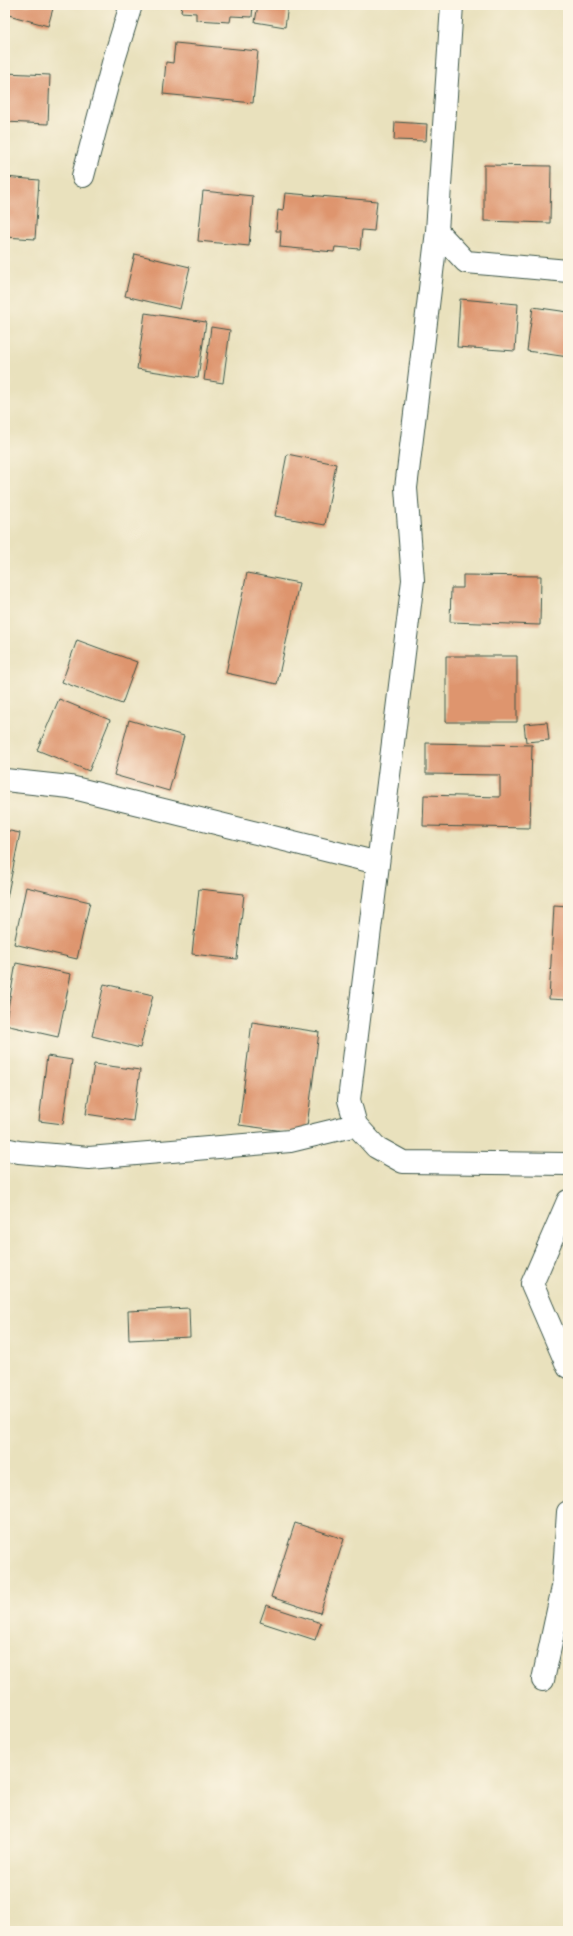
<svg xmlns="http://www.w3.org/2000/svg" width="573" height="1936" viewBox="0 0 573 1936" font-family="'Indie Flower',sans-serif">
<rect width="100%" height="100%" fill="#fcf5e5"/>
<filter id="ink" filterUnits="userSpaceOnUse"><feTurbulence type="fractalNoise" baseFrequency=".025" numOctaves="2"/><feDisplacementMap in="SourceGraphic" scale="8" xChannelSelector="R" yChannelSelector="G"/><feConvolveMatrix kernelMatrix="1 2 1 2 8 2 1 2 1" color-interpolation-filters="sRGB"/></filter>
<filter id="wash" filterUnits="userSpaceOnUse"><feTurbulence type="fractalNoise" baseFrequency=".012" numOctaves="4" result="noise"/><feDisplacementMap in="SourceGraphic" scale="16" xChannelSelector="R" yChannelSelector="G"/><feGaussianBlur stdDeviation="0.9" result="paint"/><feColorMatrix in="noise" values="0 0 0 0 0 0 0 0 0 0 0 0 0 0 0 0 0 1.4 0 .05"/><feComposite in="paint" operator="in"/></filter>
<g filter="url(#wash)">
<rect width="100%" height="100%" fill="#e9e1bd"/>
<g id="blocks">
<path fill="#de956e" d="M5,5H54L48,26L5,14Z
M182,5H253L252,17L231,16L230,22L196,20V13L181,12Z
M258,5H288L285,27L255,22Z
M175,43L258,51L253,103L163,94L166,62L173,63Z
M5,73L50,75L48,124L5,122Z
M395,122L427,124L426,141L394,140Z
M484,165L551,166L550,223L484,221Z
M5,177L39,180L35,239L5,237Z
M203,191L253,196L249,246L198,241Z
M285,193L377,201L374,231L362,230L360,249L335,247L334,252L280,247L281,231H276L278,210L283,211Z
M135,254L190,267L180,309L125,296Z
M460,299L518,304L515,351L457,347Z
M533,307L568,312V357L527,351Z
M145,313L206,322L198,378L137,369Z
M211,327L230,330L223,383L204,380Z
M287,454L336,464L325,525L275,516Z
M247,573L299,583L277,684L226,673Z
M463,575L541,576L540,625L450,622L451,588H463Z
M77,640L137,662L122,704L62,682Z
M446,656H517V722H446Z
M59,699L110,720L89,771L37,750Z
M129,720L184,736L169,791L114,775Z
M547,722L549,740L526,742L524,724Z
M426,743L532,745L530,828L423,826L424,795L500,797V775L426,774Z
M5,830L20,833L7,898H5Z
M26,887L90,902L77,959L14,944Z
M199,889L244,894L237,959L192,954Z
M554,905L568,906V1000L549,999Z
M16,963L71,974L58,1037L5,1025Z
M104,984L153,995L140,1048L92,1036Z
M252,1022L319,1032L306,1134L239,1125Z
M47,1056L72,1060L63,1124L39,1121Z
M94,1064L140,1070L133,1121L86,1114Z
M189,1308L190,1337L129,1340L128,1311Z
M295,1523L344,1539L320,1613L271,1597Z
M266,1605L321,1623L315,1640L260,1622Z"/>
</g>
</g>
<g filter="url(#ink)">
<use href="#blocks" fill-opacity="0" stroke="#3d5649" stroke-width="1"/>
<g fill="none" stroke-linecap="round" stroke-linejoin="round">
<g stroke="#3d5649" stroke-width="24">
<path id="street" d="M452,5L437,231L406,488L413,580L349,1100L356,1125L376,1147L403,1162L568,1164
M83,176L113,63L131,5
M437,231L466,262L568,271
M5,780L70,787L378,863
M5,1149L19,1152L89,1158L290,1141L356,1125
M568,1201L532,1284L568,1367
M543,1680L563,1587L568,1512"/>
</g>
<use href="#street" stroke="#fff" stroke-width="22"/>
</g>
</g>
<rect width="573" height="1936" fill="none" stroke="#fcf5e5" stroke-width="20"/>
</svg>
